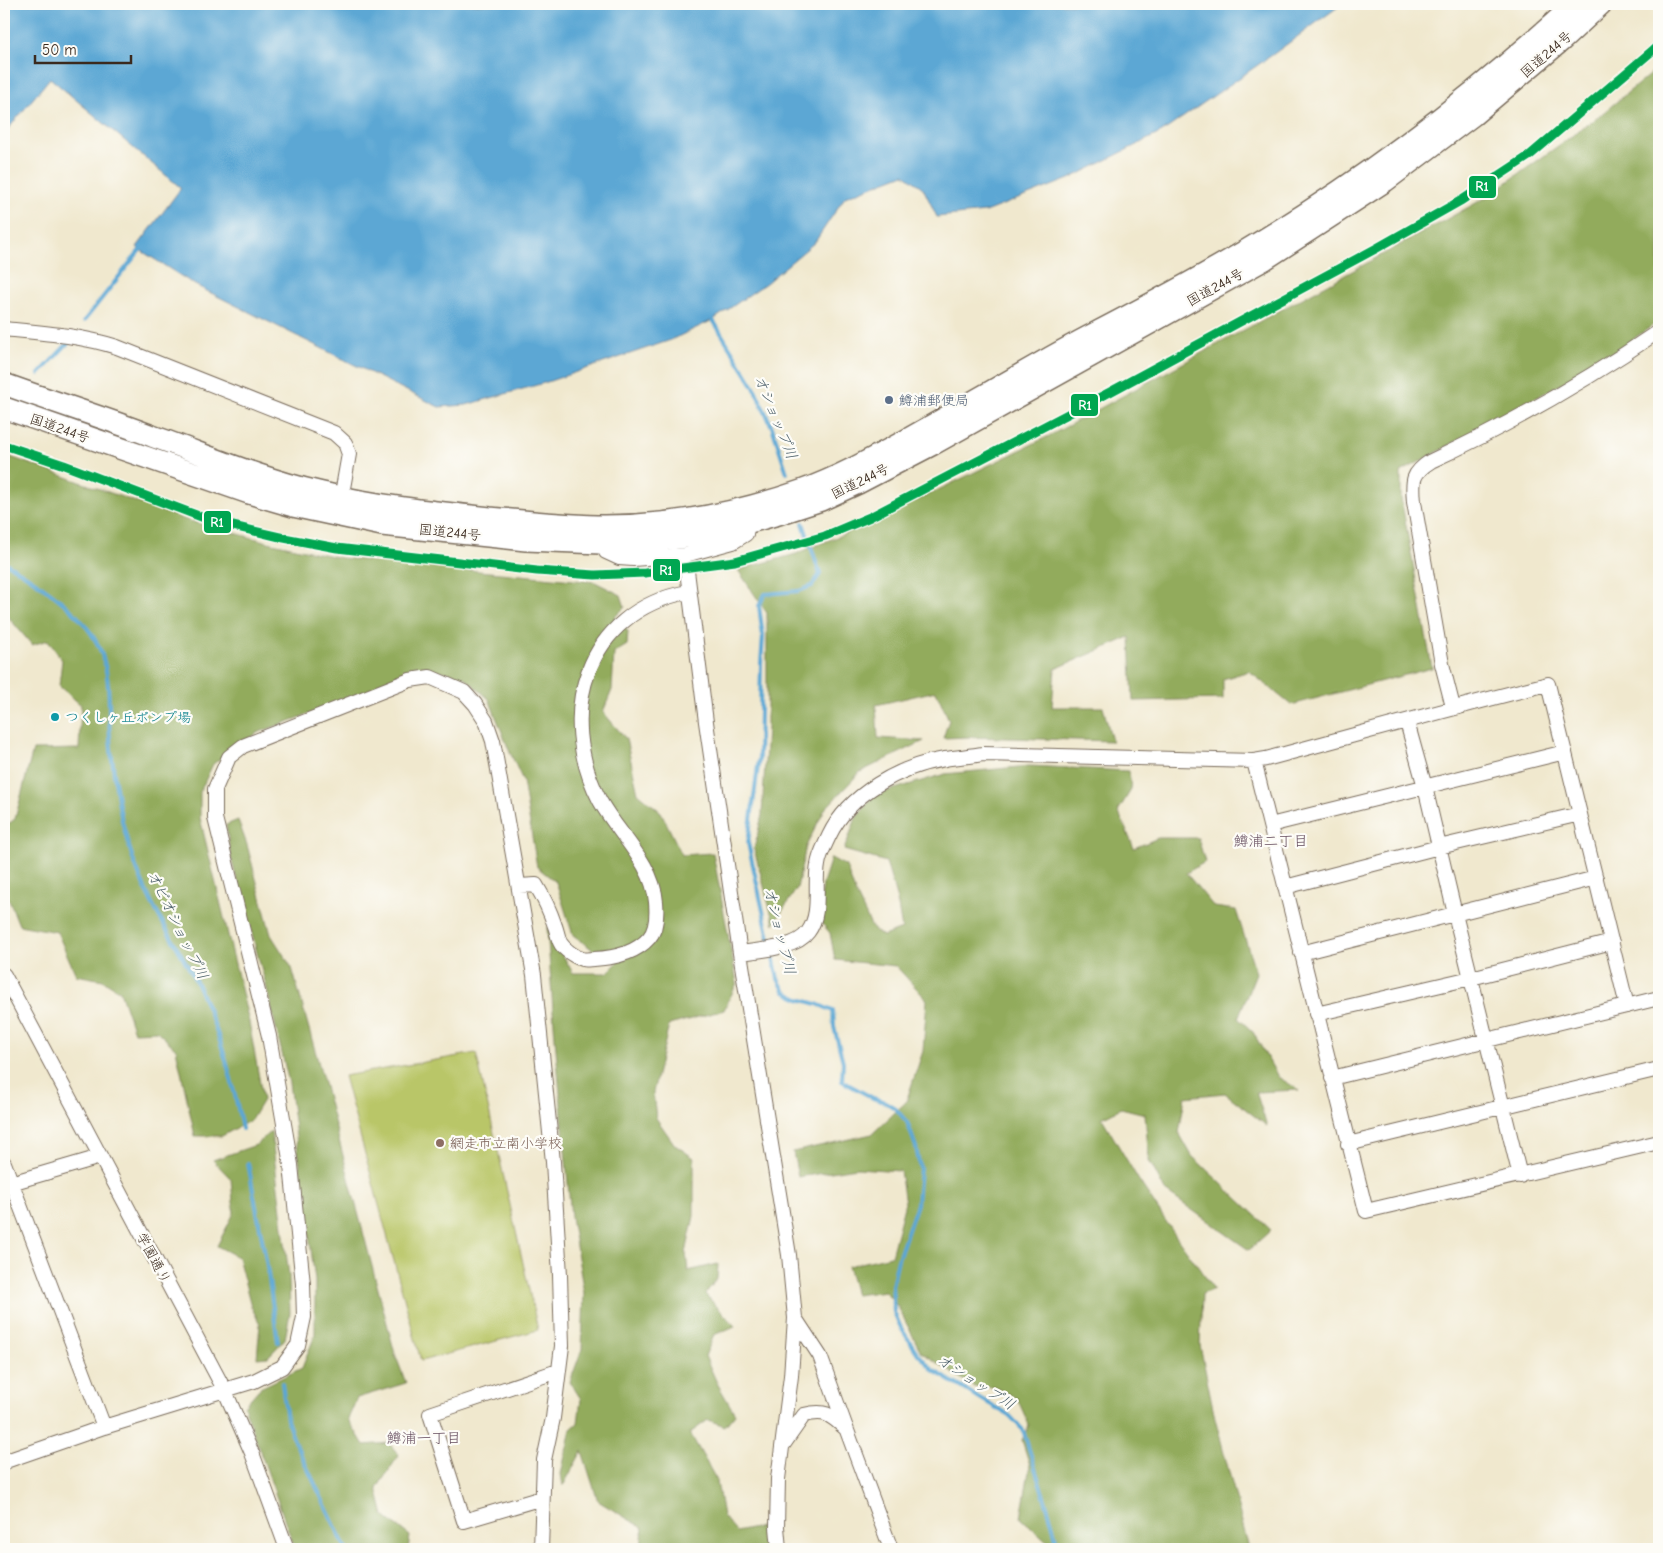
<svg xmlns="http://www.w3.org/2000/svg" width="1663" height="1553" viewBox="0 0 1663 1553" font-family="'Comic Neue','Klee One',sans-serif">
<rect width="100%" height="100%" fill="#fdfcf7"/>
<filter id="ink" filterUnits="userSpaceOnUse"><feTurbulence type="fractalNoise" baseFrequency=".02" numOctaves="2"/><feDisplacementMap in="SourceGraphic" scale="10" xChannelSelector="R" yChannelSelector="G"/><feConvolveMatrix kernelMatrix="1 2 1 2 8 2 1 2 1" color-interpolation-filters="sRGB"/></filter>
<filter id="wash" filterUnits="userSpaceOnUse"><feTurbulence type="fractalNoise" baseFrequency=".0096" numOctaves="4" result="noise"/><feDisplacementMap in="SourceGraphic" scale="20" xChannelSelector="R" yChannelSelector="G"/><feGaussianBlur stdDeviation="1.12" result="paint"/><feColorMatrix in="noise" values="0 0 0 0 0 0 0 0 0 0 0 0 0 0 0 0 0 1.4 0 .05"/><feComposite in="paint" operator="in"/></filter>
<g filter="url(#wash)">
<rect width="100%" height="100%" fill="#f0e8ce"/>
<path fill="#b9c668" stroke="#7a7843" d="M476,1053L538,1330L421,1361L344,1076Z"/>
<path fill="#92ab5c" stroke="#666a3d" d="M1659,67V321L1599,363L1401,472V498L1432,668L1291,705L1249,671L1223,679V699L1133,701L1130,637L1055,669L1052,707H1103L1112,741L970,737L943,738L949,720L936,691L876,705L878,738L924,741L860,772L825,809L806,846L797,888L774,924L754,849L762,815L767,728V613L738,570L796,554L870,523L1049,436L1367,263L1485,198L1593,121Z
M8,456L186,520L268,542L341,558L595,582L621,595L625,607L614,618L628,631L627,645L614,653L612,690L603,712L626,739L638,793L661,812L682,855L713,853L737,983L724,1010L669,1025L653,1092L656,1118L675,1145L694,1158V1216L686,1253L688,1271L718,1264L717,1279L705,1294L735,1326L714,1335L705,1356L717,1383L735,1414L725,1426L708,1420L690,1433L717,1481L723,1516L736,1532L765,1526L769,1549H641L643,1528L598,1501L582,1451L563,1486L561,1474L571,1429L578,1423L581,1399L570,1382L582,1349L584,1293L571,1217L555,1038L547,927L573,973H607L618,962L597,953L573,935L556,882L537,867L523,781L509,750L489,699L464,677L433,669L257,733L213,764L200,792V818L249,1022L263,1100L251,1120L222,1136H195L176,1049L157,1031L134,1032L120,991L103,980L76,975L57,932L19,925L4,888V827L15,819L33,750L79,749L81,705L59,686L62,660L48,640L32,645L4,612V473Z
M1029,766L1129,771L1131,790L1118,811L1134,848L1158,838H1198L1205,862L1186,873L1214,907L1236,910L1256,973L1238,1018L1253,1032L1278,1077L1299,1090L1256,1092L1267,1126L1225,1093L1185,1097L1179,1133L1192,1156L1271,1230L1249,1250L1165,1191L1149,1160L1145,1114L1121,1108L1102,1118L1138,1179L1173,1232L1214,1289L1202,1294L1200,1345L1215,1418L1249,1549H1045L1048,1542L1021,1518L1030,1465L1022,1440L1029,1425L1017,1398L995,1387H974L921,1352L898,1307L885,1291L856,1295L848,1266L891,1256L905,1203L900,1171L857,1168L798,1177L793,1152L872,1134L906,1102L923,1051L927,1000L896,966L835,960L830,933L819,920L823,883L831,858L846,866L855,892L872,928L883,936L902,929L897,900L886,862L844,850L856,818L874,795L945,774Z
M238,820L247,845L271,935L292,968L323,1079L395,1354L406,1383L357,1398L348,1419L364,1445L389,1443L399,1455L377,1488L384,1516L410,1536L408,1549H295L244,1406L260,1388L302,1368L315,1335V1280L289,1083L266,985L231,858L226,825Z
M271,1131L289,1276L290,1313L285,1339L268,1357L257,1358L260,1324L251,1306L238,1257L217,1246L234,1213L231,1179L213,1160L256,1145Z"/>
<path fill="#5ba7d4" stroke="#4b6879" d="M4,4H1342L1275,53L1162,132L1069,179L985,212L937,217L923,188L904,174L845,197L815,242L766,283L713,320L671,340L544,383L466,405L439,407L195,285L140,250L137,247L181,188L50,78L4,134Z"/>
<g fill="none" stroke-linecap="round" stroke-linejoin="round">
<path stroke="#5ba7d4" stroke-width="4" d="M713,320L754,387L772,427L787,473
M84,321L140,250
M39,374L70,341
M803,523L820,574L812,586L799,591L765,594L759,606L763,636L761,664L759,758L748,843L778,979L785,992L799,999L817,1004L833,1011L834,1027L843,1062L842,1081L873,1098L885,1102L895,1108L907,1122L916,1147L920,1169L917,1204L898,1259L892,1286L894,1312L901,1328L918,1354L934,1371L1010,1416L1023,1430L1052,1522L1057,1545L1056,1549
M4,562C35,580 80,610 97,643C112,672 108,707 110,739C112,761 115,784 119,806C126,844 140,882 159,916C172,940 188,963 199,988C220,1033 233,1080 242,1129
M248,1163L267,1266L278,1342
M282,1383L287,1420L293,1438L346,1549"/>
</g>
</g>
<g filter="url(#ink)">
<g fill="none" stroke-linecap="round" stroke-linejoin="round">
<g stroke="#7a6c5c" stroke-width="16">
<path id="minor" d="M4,329C44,333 78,335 117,347L334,433L345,443L349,454L340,505
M600,539L601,543L606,552L619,558L633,559L685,555L733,542L746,534L748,522L747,517
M685,555L706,722L740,953L789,1255L795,1318L791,1376L778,1479L777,1527L779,1549
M1453,707L1442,664L1414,502C1412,480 1412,473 1431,461C1511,424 1586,381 1659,331
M1407,722L1425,787L1455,914L1520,1176
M1254,761L1366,1211L1659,1142
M1270,825L1565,752
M519,886L536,885C544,898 550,911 555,926C557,931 558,939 561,944C565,950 575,957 582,959C586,960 590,959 594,959C613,958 635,954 649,938C657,929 657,914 656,902C653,863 618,834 600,801C555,715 585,611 688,592
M1285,887L1439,847L1580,814
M740,953C759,950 796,949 808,932C822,913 814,886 818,865C819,855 825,845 829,836C849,794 900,766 945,759C958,757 971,756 983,754L1254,761L1266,759C1360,734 1454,707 1548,684L1627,1006
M1301,953L1596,878
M4,975L225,1391L252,1453L287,1549
M1316,1014L1471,978L1612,942
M1332,1078L1659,998
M1348,1144L1659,1069
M4,1163L104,1427
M4,1185L100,1157
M795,1318L820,1356L846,1428L891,1549
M783,1445L804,1415C825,1410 830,1414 845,1428
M4,1464L6,1461L104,1427L254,1381L282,1367L298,1345L304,1317L303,1284L291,1165L269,1036L215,818V789L229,757L243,746L410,680L430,677L464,692L475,704L486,721L493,741L534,975L553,1162L560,1275L562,1346L553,1418L544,1460L541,1549
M542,1498L464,1521L430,1414L558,1371"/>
</g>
<g stroke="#7a6c5c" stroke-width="24">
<path id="highway" d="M4,384C53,402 103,417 152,436C206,455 262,479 318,492C375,506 432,512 490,518C528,521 566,526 604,526C671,526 738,513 801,491C837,478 870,460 903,442C964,408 1024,371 1086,338C1140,310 1194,282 1247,250C1365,180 1474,97 1575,4
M4,408L249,493L293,506L382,525L526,540L601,543L653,541L703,535L775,515L821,500L858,483L933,444L1265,259L1385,181L1473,115L1562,40L1601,4"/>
</g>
<use href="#minor" stroke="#fff" stroke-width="14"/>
<use href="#highway" stroke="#fff" stroke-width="21"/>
<g stroke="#fdfcf7" stroke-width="12">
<path id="rail-1" d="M4,445L64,465L212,521L284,538L337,548L537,571L595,575L645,573L735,561L825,536L870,517L1110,392L1377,248L1462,200L1529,156L1659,45"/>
</g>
<use href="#rail-1" stroke="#00a651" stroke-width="9"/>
</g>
</g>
<circle fill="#5c6f8a" stroke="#fdfcf7" stroke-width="2" cx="889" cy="400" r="5"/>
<circle fill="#0f9aa8" stroke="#fdfcf7" stroke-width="2" cx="55" cy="717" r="5"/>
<circle fill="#8d6e63" stroke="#fdfcf7" stroke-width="2" cx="440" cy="1143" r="5"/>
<g text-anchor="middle" stroke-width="4.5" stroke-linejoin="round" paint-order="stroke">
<g font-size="14" fill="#3b2a1e" stroke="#fdfcf7">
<text transform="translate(1546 54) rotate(-41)" y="5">国道244号</text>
<text transform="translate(1215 287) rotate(-29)" y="5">国道244号</text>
<text transform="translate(60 428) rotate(19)" y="5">国道244号</text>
<text transform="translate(860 481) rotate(-26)" y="5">国道244号</text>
<text transform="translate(450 532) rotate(6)" y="5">国道244号</text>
<text transform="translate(154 1258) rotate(62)" y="5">学園通り</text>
</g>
<g font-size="14" fill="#4e5e75" stroke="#fdfcf7" text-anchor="start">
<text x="899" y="405">鱒浦郵便局</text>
</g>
<g font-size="14" fill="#0d838f" stroke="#fdfcf7" text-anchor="start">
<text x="65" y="722">つくしヶ丘ポンプ場</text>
</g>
<g font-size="14" fill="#785e54" stroke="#fdfcf7" text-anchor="start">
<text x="450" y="1148">網走市立南小学校</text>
</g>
<g font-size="15" font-style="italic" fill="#485c67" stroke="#fdfcf7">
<text transform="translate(776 417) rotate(68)" y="5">オショップ川</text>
<text transform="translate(178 925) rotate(64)" y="5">オビオショップ川</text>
<text transform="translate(780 931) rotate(76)" y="5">オショップ川</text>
<text transform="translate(976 1382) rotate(33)" y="5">オショップ川</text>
</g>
<g font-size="15" fill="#695162" stroke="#fdfcf7">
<text x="1271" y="846">鱒浦二丁目</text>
<text x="424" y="1443">鱒浦一丁目</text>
</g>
</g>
<g stroke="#fdfcf7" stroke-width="2">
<rect x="1468" y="175" width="29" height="24" rx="5" fill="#00a651"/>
<rect x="1070" y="393" width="29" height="24" rx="5" fill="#00a651"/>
<rect x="203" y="510" width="29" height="24" rx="5" fill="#00a651"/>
<rect x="652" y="558" width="29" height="24" rx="5" fill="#00a651"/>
</g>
<g font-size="14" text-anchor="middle" font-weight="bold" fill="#fff">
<text x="1482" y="191">R1</text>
<text x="1085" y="410">R1</text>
<text x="217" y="527">R1</text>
<text x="666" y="575">R1</text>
</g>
<rect width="1663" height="1553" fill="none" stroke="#fdfcf7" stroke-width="20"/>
<path d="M35 55v8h96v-8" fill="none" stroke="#3b2a1e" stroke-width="2.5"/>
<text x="42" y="55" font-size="15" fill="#3b2a1e" stroke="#fdfcf7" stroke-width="4" paint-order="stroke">50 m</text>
</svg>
